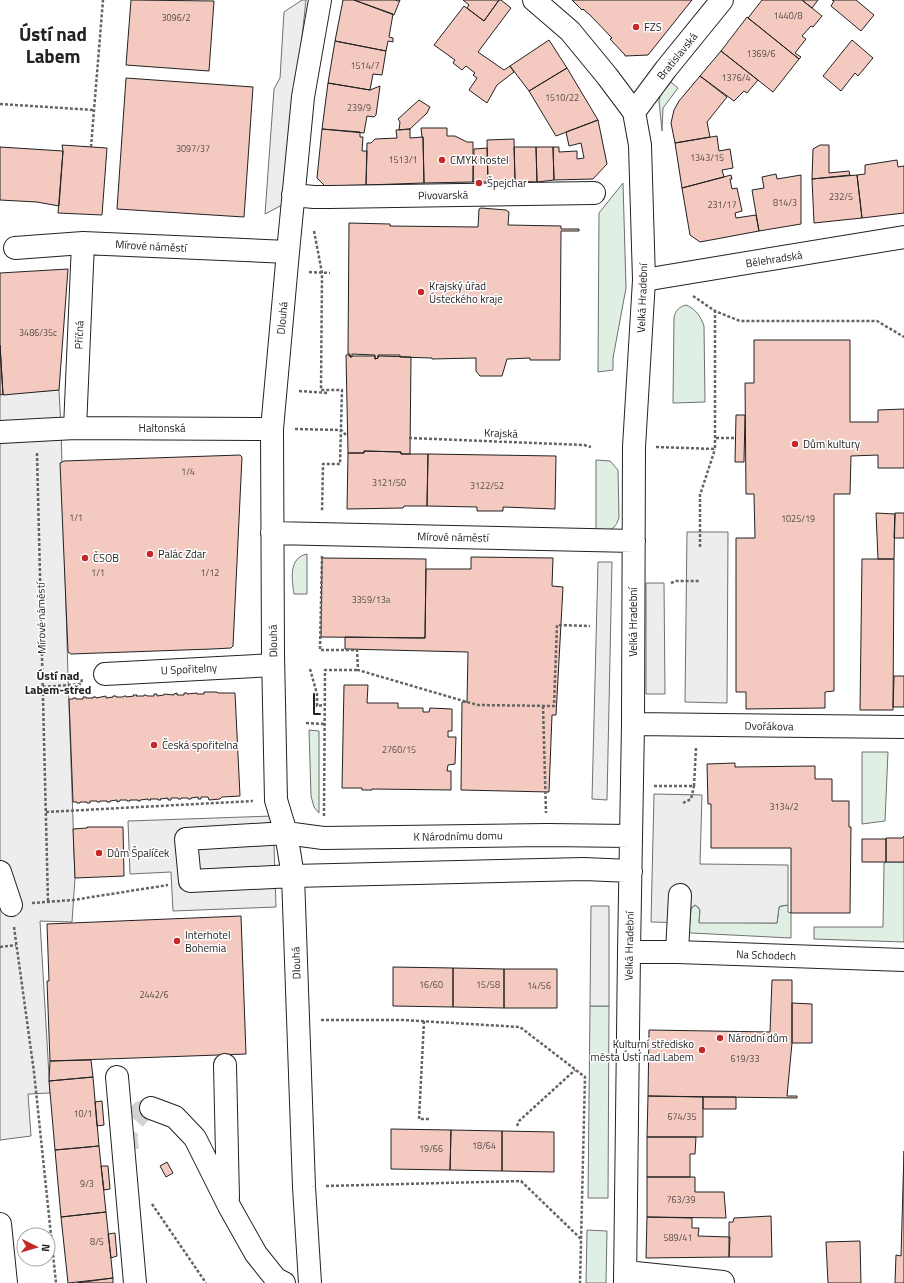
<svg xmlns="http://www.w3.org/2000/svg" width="904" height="1283" viewBox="0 0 904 1283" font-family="'Titillium Web',sans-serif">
<rect width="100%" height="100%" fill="#fff"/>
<path fill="#e0efe3" stroke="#6f6f6f" d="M667,79L678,88L663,108L662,131L659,101L661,92Z
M623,183L626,288L613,358V370L598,372L599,213Z
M686,305C696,309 701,317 704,326L705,402L673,403L674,317C676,310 679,307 686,305Z
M596,460L610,461L618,470L619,518C614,532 609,530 596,531Z
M307,554V594H294C292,580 288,558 307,554Z
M309,730L319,731V813L314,807L311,796Z
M862,752H888L885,821L862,824Z
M886,862H904V942L814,939V927H883L884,863Z
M696,905L700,910L699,922L777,923L779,907L782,906L788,905V912L791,913V938L691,933L689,931L691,908Z
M590,1006H609L608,1198H588Z
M587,1230L607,1231L606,1283H586Z"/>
<path fill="#ededed" stroke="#6f6f6f" d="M302,0H306L284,204L265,214L274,89L280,78L284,12Z
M59,390L61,428L68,676L75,878L72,922L40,921L50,1093L28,1094L31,1136L0,1140V394Z
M687,532H728L727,703L685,702Z
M598,562H612L607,800L592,799Z
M646,583H664L665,694H646Z
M654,794L702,795L700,864L788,865V905L781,906L779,907L777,923H699L700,910L698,907L695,905L691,908L690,923L651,922Z
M273,816L276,907L173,911L171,872L130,874L128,821Z
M591,906H609V1006H590Z"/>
<path fill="#f3c9c0" stroke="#222" d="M131,0L214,1L209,71L126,65Z
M343,0H354L393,14L389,37L393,38V42L388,41L386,51L335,41Z
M354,0H395L398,1L400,0L394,15Z
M463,0H499L484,21L467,8L469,5Z
M499,0H501L511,8L478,52L504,70L510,66L514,72L497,85L487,103L469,90L477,78L473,75L475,73L466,66L462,70L453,63L455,60L434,45L464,6L484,21Z
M572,0H692L648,55L625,56V55L610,39L612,38L590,15L583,9L582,10Z
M762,0H802L822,16L813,27L811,26L802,36L806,39L795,53L801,57L799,59L748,18Z
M802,0H818L812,8Z
M832,0H856L874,15L861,31L831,6L834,1Z
M747,17L799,59L773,92L721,51Z
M549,40L567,68L529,91L510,66Z
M852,40L873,58L858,76L855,73L841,91L823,76Z
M335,41L386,51L382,75L373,74L370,90L328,83Z
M721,51L758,80L747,93L744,91L734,101L700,76Z
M567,68L598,120L556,136L529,91Z
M700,76L727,97L707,122L710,137L675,143L671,123L674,110L679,101Z
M126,78L253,87L244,217L117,209Z
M328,83L370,90L380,86L376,115L374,117L367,116L364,133L322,129Z
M419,100L430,107L427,113L410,129L399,130L400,122L398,119Z
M598,120L607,164L593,179L554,180L553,147H559V152L577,151V159L584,158L581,143L569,146L566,132Z
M421,128H447V136H455L467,142H473V182L424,183L423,137H422Z
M322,129L360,132V137H363L362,151H367L366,185L325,186L317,178Z
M410,129V138L423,137L424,183L366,185L367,143H371L375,139L397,138L396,130Z
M717,136L719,151L730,149L733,168L722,170L724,177L682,188L675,143Z
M514,139L515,181L488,182L487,140Z
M62,145L107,148L102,215L58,213L63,151Z
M820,145H829V173L849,171L850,175L812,179L813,149Z
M0,147L63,151L59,206L37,202L0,200Z
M514,147H536L537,182L515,181Z
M536,147H553L554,180L537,182Z
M487,148L488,182H473L474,149Z
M897,160L898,167L904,166V213L862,218L857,175L865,174V165Z
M776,174L777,179L801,175V224L759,231L752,190L764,188L762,177Z
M731,175L732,179H730L732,189L737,188L742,211L735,213L736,218L756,215L759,231L700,242L690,235L682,188Z
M857,175L862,218L814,223L812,179Z
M481,208L506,210L509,212L508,225L561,226V229H579V231H561L560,360H530V358L507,359L502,376H480L476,371V358L432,359V358L400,357V355H378V358L375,359V355L352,354V357H350V354H348L349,223L390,224V226L478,227L479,209Z
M68,269L59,390L3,395L0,345V273Z
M754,340H850V422H878V410L904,409V468H878V455L851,456L850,494H834V691L825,692V708L746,709V692H736V538H755L754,494H746L745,383H754Z
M0,345L3,394L0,395Z
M346,355H350V357L352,356H375V359L378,358V356L411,357L410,454H401V452L364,451V453H348Z
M736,415H745L744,462H735Z
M364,451L401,452V454H428L427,506H404L403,508L347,509L348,453H364Z
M428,454L556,456L555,509L503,507V511H477V507L427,506Z
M240,455L242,457L233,646L231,648L212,649L71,654L68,652L60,463L64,461Z
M876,513L895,514L894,559H878Z
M895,513H904V538H894Z
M471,557L553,558L552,586L563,587L556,715H552L549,792L461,790L462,702H467L468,652L345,649V637L425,638L426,569H471Z
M322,558L426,559L425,638L321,637Z
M862,559H894L893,710H860Z
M894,676H904V707H893Z
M344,685H368L367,703H398V708H423V712H429L430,708L452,709V731H448V737H456L455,764L448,765L447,771H451V790L372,789V790H362V788H342Z
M204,692H217L218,693H235L240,796L222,797L220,799L209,800L208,797H201V799H198V797L191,798V799H188V798H181V799H178V798H171V800H168V798L160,799L161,800H158V799H150L151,800H148V799L140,800V801H138V800H130V801H127V800H120V801L117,802V800L110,801V802H107V801H100V802H97V801H90V803H87V802H80V803H77V802H73L69,699H73V698H76V699H83V697H86V698H93V697H96V698L106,696V698L113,697V696H116V697H123L124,696H126V697L134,696L133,695H137L136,696H144V695H146L147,696H154V694H157V696L164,695V694L174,695V694L177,693V695H184V693H187V694L197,693V694H204Z
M735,763V767L815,766V779H832V801H849V827H851L850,913H791V848H711V804H708L707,764Z
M87,827H123L124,876L75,878L73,829L87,828Z
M904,836V862H886V838H902Z
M862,839H886V862H862Z
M241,916L246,1054L50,1061L47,981H49L47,924Z
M393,967L453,968V1007L393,1006Z
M453,968L504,969V1008L453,1007Z
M504,969H557V1008H504Z
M772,980H792V1043L787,1096H797V1098L648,1096L649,1030L770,1032Z
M792,1003L812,1004V1043H792Z
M91,1060L93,1077L49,1081L50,1061Z
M93,1077L99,1146L55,1150L49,1081Z
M648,1096L703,1097V1137H647Z
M703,1097H736V1109H703Z
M102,1101L104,1125L97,1126L95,1102Z
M391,1129L451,1130L450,1170L391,1169Z
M451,1130L502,1131V1171L450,1170Z
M502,1131L554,1132V1172L502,1171Z
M647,1137H696L695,1154H690V1177H647Z
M99,1146L106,1212L61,1217L55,1150Z
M904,1151V1283H895L896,1255L901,1256Z
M167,1162L173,1173L166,1177L160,1166Z
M101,1166H108L110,1189L104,1190Z
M647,1177H695V1192H724L726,1218L647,1217Z
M106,1212L113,1278L68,1283L61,1217Z
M771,1216L772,1257H729V1222H733L734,1218Z
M647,1217L692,1218V1228H699L698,1236L730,1237L729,1257L646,1258Z
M115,1233L117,1256L111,1258L108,1234Z
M860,1241L861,1283H828L826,1242Z
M113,1278V1283H77Z"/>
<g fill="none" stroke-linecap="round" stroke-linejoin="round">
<path stroke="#d3d3d3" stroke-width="22" stroke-dasharray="22 11" stroke-linecap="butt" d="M128,1150L126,1134L134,1120L141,1112L151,1108"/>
<g stroke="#222" stroke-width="24">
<path id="minor" d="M534,0L570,31L607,76L634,112L640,145L644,280L634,447L633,724L629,952L625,1283
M634,112L666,69L722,0
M293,195L314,197H330L594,193
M15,248L83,243L288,252
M644,280L904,237
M75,428L83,243
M0,432L75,428L263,429
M272,533L634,541
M105,674L273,665
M633,724L904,727
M631,871L584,869L293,876L190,881L186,839L286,833L323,838L547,835L631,836
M0,872L11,905
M629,952H677L904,960
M677,952L680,895
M225,1065L228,1198
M117,1077L135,1283
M151,1108L175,1117L195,1138L229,1206L256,1254L276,1279L284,1283
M0,1224L6,1283
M626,1272L723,1282
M310,1283L304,1187L293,876L286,833L276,800L273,654L272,429L288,252L303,97L320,0"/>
</g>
<path stroke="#646464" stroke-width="2.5" stroke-dasharray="3 2" stroke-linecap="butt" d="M0,104L94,110
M91,147L103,0
M314,231L322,273L321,390H342L340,464H323L322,511
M309,272L330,273
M693,296L715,311L740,321H877L904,337
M299,391L328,393
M295,429L341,430L347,436
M409,438L584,445L591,447
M716,438H736
M656,447L715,449V311
M37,453L48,902
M700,547V495L715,449
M322,556L320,650H357L358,670L467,702L478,705L554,706L557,625L590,626
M671,583L676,581H700
M310,669L317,694V706L324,705
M43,687L81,684L82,679
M543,706L546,813
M306,723L325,724
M654,786H694L696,748
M683,803L691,799L694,786
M46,812L253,801
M324,816L325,670H358
M32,903L73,900L168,885
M14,927L34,1072L56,1283
M0,947L16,945
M321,1020H403L520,1027L585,1077L580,1283
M424,1021L419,1119H429
M517,1126L519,1121L575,1070
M326,1186L521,1181L581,1239
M152,1204L206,1283"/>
<use href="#minor" stroke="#fff" stroke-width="22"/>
<path stroke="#222" stroke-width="2" d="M314,694V714H320"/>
</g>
<g fill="#c62828" stroke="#fff" stroke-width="1.5">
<circle cx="636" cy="27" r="4"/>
<circle cx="442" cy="160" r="4"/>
<circle cx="479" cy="183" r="4"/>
<circle cx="421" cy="292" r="4"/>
<circle cx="795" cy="444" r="4"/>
<circle cx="150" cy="554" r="4"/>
<circle cx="85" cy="558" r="4"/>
<circle cx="154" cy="745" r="4"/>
<circle cx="99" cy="853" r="4"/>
<circle cx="177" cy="941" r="4"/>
<circle cx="720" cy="1038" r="4"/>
<circle cx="702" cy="1050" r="4"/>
</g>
<g text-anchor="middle" stroke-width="3" stroke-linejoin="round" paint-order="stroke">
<g font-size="9" fill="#564c4a">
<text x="788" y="19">1440/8</text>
<text x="176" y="21">3096/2</text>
<text x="761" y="57">1369/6</text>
<text x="365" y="69">1514/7</text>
<text x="736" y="81">1376/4</text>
<text x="562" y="101">1510/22</text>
<text x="359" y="111">239/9</text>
<text x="193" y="152">3097/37</text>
<text x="707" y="161">1343/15</text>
<text x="403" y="163">1513/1</text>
<text x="841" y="200">232/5</text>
<text x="785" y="206">814/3</text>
<text x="722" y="208">231/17</text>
<text x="38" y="336">3486/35c</text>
<text x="188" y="475">1/4</text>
<text x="389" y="486">3121/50</text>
<text x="487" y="489">3122/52</text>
<text x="76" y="521">1/1</text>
<text x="798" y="522">1025/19</text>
<text x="98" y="576">1/1</text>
<text x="210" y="576">1/12</text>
<text x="371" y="603">3359/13a</text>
<text x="399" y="753">2760/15</text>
<text x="784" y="810">3134/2</text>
<text x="431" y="988">16/60</text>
<text x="488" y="988">15/58</text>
<text x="539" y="989">14/56</text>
<text x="154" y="998">2442/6</text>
<text x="745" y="1062">619/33</text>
<text x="83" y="1117">10/1</text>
<text x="682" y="1120">674/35</text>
<text x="484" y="1149">18/64</text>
<text x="431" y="1152">19/66</text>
<text x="87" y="1187">9/3</text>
<text x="681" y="1203">763/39</text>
<text x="678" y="1241">589/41</text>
<text x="97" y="1245">8/5</text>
</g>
<g font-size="11" fill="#222" stroke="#fff" text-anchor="start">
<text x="644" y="31">FZS</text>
<text x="450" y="164">CMYK hostel</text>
<text x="487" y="187">Špejchar</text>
<text x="429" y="290">Krajský úřad<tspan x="429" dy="13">Ústeckého kraje</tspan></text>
<text x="803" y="448">Dům kultury</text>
<text x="158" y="558">Palác Zdar</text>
<text x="93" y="562">ČSOB</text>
<text x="162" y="749">Česká spořitelna</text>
<text x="107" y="857">Dům Špalíček</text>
<text x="185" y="939">Interhotel<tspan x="185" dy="13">Bohemia</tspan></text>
<text x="728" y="1042">Národní dům</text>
<text x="694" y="1048" text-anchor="end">Kulturní středisko<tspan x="694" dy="13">města Ústí nad Labem</tspan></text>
</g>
<g font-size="11" fill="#222" stroke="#fff">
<text transform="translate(677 56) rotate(-51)" y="4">Bratislavská</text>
<text transform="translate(443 195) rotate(-1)" y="4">Pivovarská</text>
<text transform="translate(151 246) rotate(3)" y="4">Mírové náměstí</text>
<text transform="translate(774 259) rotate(-9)" y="4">Bělehradská</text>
<text transform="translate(642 298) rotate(-88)" y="4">Velká Hradební</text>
<text transform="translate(282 318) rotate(-85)" y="4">Dlouhá</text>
<text transform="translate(79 335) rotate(-88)" y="4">Příčná</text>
<text x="162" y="432">Haltonská</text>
<text transform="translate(501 433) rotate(2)" y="4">Krajská</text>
<text transform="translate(453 537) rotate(1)" y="4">Mírové náměstí</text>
<text transform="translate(41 618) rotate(-91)" y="4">Mírové náměstí</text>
<text transform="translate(633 622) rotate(-90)" y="4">Velká Hradební</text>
<text transform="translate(273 641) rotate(-91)" y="4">Dlouhá</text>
<text transform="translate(189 669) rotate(-3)" y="4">U Spořitelny</text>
<text transform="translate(769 726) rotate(1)" y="4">Dvořákova</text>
<text transform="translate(458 836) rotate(-1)" y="4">K Národnímu domu</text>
<text transform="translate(629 946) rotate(-89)" y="4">Velká Hradební</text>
<text transform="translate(766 955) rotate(2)" y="4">Na Schodech</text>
<text transform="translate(296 963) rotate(-92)" y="4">Dlouhá</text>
</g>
<g font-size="12" font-weight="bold" fill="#222" stroke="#fff">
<text x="58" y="680">Ústí nad<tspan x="58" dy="14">Labem-střed</tspan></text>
</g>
<g font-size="19" font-weight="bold" fill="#222" stroke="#fff">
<text x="53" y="41">Ústí nad<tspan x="53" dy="22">Labem</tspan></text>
</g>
</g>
<g transform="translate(36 1247) rotate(95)"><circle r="19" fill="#ffffff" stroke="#a7a7a7"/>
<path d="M0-3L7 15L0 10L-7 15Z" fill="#c62828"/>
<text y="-6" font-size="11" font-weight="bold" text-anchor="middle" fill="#222222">N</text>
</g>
</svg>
